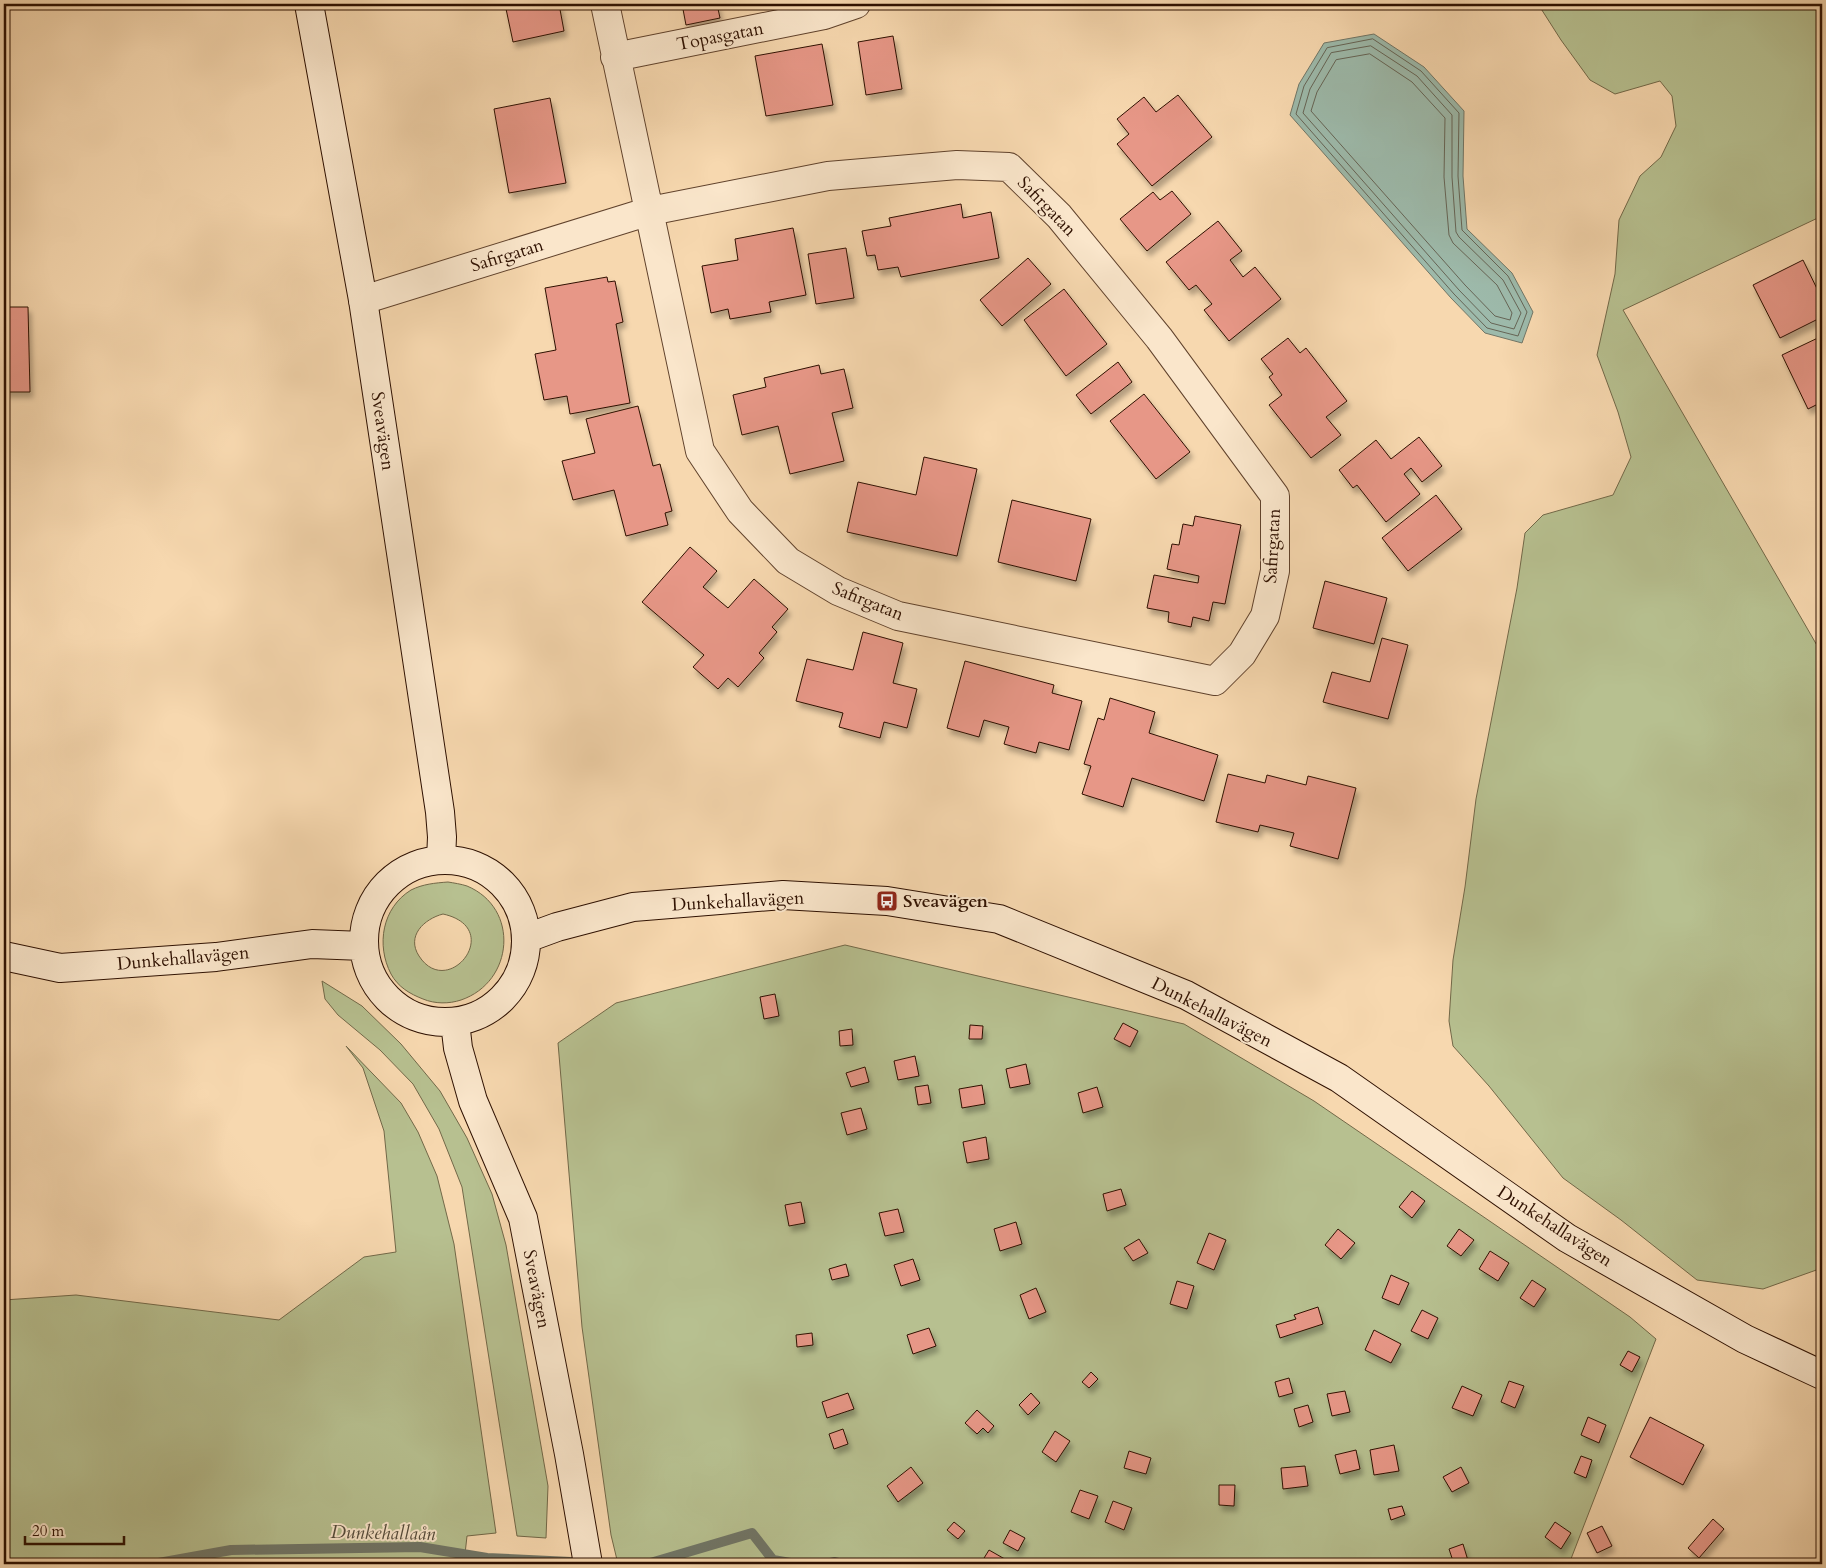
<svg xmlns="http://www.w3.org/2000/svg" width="1826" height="1568" viewBox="0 0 1826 1568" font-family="Cardo,serif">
<defs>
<filter id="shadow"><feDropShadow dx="3" dy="5.5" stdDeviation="2.5" flood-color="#0004"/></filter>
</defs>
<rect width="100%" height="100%" fill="#f7d8af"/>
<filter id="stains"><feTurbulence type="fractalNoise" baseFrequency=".004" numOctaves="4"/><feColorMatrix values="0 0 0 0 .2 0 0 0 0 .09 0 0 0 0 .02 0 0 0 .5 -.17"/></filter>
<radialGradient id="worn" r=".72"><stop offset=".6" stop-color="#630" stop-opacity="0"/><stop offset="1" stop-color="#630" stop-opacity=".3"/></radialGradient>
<path fill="#b7c090" stroke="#726848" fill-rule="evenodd" d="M1538,4H1822V216L1623,310L1822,654V1268L1763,1289L1697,1280L1621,1220L1563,1178L1489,1086L1453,1046L1449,1021L1453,960L1465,887L1476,799L1517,588L1525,533L1543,515L1613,495L1631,457L1618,412L1597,355L1615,274L1619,220L1640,176L1661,157L1676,126L1672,96L1660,81L1615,94L1590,80L1561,40Z
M448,882C454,883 461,884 467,886C520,908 514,982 461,1000C449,1004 435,1004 423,999C410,994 398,987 391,974C376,945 382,908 411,890C423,884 435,883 448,882ZM443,914C506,928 448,1001 419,956C406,936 424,919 443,914Z
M845,945L1184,1024L1314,1101L1630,1317L1656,1339L1569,1564H618L611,1535L582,1327L558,1043L616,1003Z
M322,981L362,1006L401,1044L440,1091L467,1138L492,1194L506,1245L548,1486L546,1538L517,1536L462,1187L439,1129L413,1084L380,1050L338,1015L325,999Z
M346,1046L401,1103L418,1132L437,1176L454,1244L496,1533L467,1536L464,1563L473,1564H4V1300L76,1295L279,1320L364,1257L396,1252L384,1131L363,1068Z"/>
<path fill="#9dbaab" stroke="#717667" d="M1374,34L1424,67L1464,111L1463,176L1467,229L1512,273L1533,312L1522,343L1485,333L1451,298L1290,115L1299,84L1324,43Z"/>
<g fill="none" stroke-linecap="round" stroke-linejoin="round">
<path stroke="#666556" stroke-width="1" d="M1373,39L1421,71L1459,113L1458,176L1462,230L1508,276L1527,312L1518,336L1487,328L1454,294L1296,114L1304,86L1327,48Z
M1371,46L1417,76L1452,115V177L1456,232L1459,237L1503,280L1521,313L1514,329L1491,323L1459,290L1303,113L1310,89L1331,53Z
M1370,54L1412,82L1445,118L1444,177L1449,235L1453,243L1497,285L1512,313L1510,320L1495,316L1465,285L1311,111L1317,92L1336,60Z"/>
<path stroke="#717667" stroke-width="10" d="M153,1564L231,1550L420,1547L487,1558L613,1564
M647,1564L752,1533L773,1560L796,1564
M826,1564L835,1562L843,1564"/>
</g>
<path fill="#e79787" stroke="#2e1000" filter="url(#shadow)" d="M505,4H559L564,31L513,42Z
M682,4H717L720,18L686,25Z
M893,36L902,89L866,95L858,42Z
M822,44L833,105L766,116L755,56Z
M1178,95L1212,137L1152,186L1117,144L1129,134L1117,119L1144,97L1156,112Z
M550,98L566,183L509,193L494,109Z
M1172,191L1191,214L1147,251L1120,219L1153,192L1160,200Z
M961,204L963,218L991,212L999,258L901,277L898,267L878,270L875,255L867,256L862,231L891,226L889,218Z
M1218,221L1242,251L1230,260L1243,277L1255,267L1281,299L1229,341L1204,310L1212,304L1196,285L1189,290L1166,262Z
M793,228L806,295L769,302L771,312L730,319L728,309L711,313L702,266L738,260L735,239Z
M846,248L854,298L816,304L808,254Z
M1028,258L1051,284L1002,326L980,300Z
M1803,260L1822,299V317L1780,338L1753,285Z
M607,277L608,282L615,281L623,322L616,324L630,403L570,414L567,396L544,400L535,354L556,350L545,288Z
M1064,289L1107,344L1066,376L1024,320Z
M4,307H28L30,392H4Z
M1822,336V402L1808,409L1782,355Z
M1288,338L1300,353L1306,348L1347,401L1326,417L1341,435L1311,458L1269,405L1282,395L1269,377L1273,374L1261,359Z
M1118,362L1132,382L1091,414L1076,395Z
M819,365L821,374L844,369L853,408L832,413L844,461L790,474L778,426L742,435L733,395L766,387L764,378Z
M1144,394L1190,452L1156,479L1110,421Z
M638,406L653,466L660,464L672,511L665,513L668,525L626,536L614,490L573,500L562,461L595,453L586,419Z
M1419,437L1442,466L1422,482L1411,468L1404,474L1420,494L1386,522L1357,485L1353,488L1339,470L1376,440L1391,459Z
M924,457L977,469L957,556L847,532L858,482L916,495Z
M1436,495L1462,529L1408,571L1382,538Z
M1012,500L1091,519L1076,581L998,562Z
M1195,516L1241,525L1225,604L1213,602L1209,621L1193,617L1191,627L1168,622L1169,612L1147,608L1154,575L1198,583L1199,576L1167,569L1172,544L1179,545L1183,524L1193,526Z
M690,547L717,571L703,587L728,608L754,579L788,609L772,627L777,632L759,653L764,658L738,687L728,678L718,689L693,667L704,655L642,602Z
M1325,581L1387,598L1374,644L1313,628Z
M863,632L903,643L893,683L917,689L907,728L884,722L880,738L839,727L843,713L796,701L807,659L853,670Z
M1382,638L1408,645L1388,719L1323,702L1332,672L1370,682Z
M965,661L1054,685L1052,693L1082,701L1069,750L1039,742L1036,753L1004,744L1009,727L984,720L979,737L947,728Z
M1110,698L1155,712L1149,733L1218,755L1204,801L1132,778L1123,807L1082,794L1091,766L1084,764L1098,718L1104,720Z
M1228,774L1265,783L1267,775L1306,785L1308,776L1356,788L1338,859L1290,846L1294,833L1260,825L1258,832L1216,822Z
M775,994L779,1016L764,1019L760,997Z
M1123,1023L1138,1031L1130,1047L1114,1039Z
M970,1025L983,1026L982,1039H969Z
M852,1029L853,1045L840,1046L839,1031Z
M915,1056L919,1076L898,1080L894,1061Z
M1026,1064L1030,1084L1010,1088L1006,1069Z
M865,1067L869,1082L851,1087L846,1073Z
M928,1085L931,1103L918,1105L915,1087Z
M982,1085L985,1104L962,1108L959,1089Z
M1097,1087L1103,1107L1083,1113L1078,1093Z
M861,1108L867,1129L847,1135L841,1113Z
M986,1137L989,1159L967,1163L963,1142Z
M1121,1189L1126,1205L1107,1211L1103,1194Z
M1412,1191L1425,1201L1412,1218L1399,1207Z
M801,1202L805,1223L789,1226L785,1205Z
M898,1209L904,1232L885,1236L879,1213Z
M1016,1222L1022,1244L1000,1251L994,1229Z
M1338,1229L1355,1243L1341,1259L1325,1245Z
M1459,1229L1474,1240L1461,1256L1447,1246Z
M1209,1233L1226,1240L1214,1270L1197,1263Z
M1139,1239L1148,1253L1133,1261L1124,1248Z
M1490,1251L1509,1263L1498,1281L1479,1269Z
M913,1259L920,1280L901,1286L894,1265Z
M846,1264L849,1276L832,1280L829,1269Z
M1391,1275L1409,1283L1399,1305L1382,1298Z
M1532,1280L1546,1289L1534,1307L1520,1298Z
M1177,1281L1194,1286L1187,1309L1170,1304Z
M1036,1288L1046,1312L1029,1319L1020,1295Z
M1318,1307L1323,1324L1280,1338L1276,1325L1296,1319L1294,1315Z
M1422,1310L1438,1318L1428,1339L1411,1331Z
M929,1328L936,1346L913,1354L907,1335Z
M1374,1330L1401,1344L1391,1363L1365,1350Z
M812,1333L813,1345L797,1347L796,1335Z
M1628,1351L1640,1357L1632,1372L1620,1365Z
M1091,1372L1098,1379L1089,1388L1082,1382Z
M1289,1378L1293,1393L1279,1397L1275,1382Z
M1509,1381L1524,1386L1515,1408L1501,1402Z
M1462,1386L1482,1395L1473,1416L1452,1408Z
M1345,1391L1350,1412L1332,1416L1327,1394Z
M848,1393L854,1409L827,1418L822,1402Z
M1031,1393L1040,1403L1028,1415L1019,1405Z
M1308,1405L1313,1422L1299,1427L1294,1409Z
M977,1410L994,1426L988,1433L983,1428L977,1434L965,1423Z
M1588,1417L1606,1425L1599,1443L1581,1435Z
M1650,1417L1704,1445L1683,1485L1630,1457Z
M843,1429L848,1444L834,1449L829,1434Z
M1055,1431L1070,1441L1056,1462L1042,1452Z
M1394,1445L1399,1471L1374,1475L1370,1450Z
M1356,1450L1360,1469L1340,1474L1335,1455Z
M1129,1451L1151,1458L1146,1474L1124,1468Z
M1581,1456L1592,1460L1586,1478L1574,1473Z
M1305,1466L1308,1486L1283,1489L1281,1468Z
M911,1467L923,1483L898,1502L887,1486Z
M1461,1467L1469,1483L1452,1492L1443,1477Z
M1219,1485H1235L1234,1506L1219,1505Z
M1080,1490L1098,1496L1089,1519L1071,1512Z
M1113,1501L1132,1508L1124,1530L1105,1522Z
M1402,1506L1405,1515L1391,1520L1388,1509Z
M1713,1519L1724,1529L1699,1558L1688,1548Z
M954,1522L965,1531L958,1539L947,1530Z
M1555,1522L1571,1533L1561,1549L1545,1537Z
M1602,1526L1612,1546L1597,1553L1587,1533Z
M1010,1530L1025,1538L1018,1551L1003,1543Z
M1463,1544L1469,1564H1454L1449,1549Z
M989,1550L1010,1562L1009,1564L981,1563Z"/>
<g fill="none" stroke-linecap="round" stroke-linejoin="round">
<g stroke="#60422c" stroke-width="30">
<path id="street" d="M824,15L856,4
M615,57L824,15L822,4
M363,300L650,211L828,176L957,165L1009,167L1059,216L1159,338L1275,496V571L1265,616L1242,654L1215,681L898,616L838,591L788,561L740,511L700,451L605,4"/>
</g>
<g stroke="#2e1000" stroke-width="30">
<path id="secondary" d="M309,4L363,300L440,812L442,837L441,860
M364 941a81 81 0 1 1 162 0a81 81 0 1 1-162 0Z
M527,938L557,927L633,907L783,895L887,901L999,919L1186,995L1339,1078L1567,1238L1745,1339L1822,1375
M4,956L60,968L216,957L312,944L363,946
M455,1022L458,1048L473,1101L523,1218L569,1454L588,1564"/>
</g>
<use href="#street" stroke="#fae6cb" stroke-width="28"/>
<use href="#secondary" stroke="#fae6cb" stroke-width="28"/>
</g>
<defs>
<g id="bus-square" transform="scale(1.125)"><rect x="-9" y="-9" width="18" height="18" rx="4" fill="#8f2418" stroke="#fae6cb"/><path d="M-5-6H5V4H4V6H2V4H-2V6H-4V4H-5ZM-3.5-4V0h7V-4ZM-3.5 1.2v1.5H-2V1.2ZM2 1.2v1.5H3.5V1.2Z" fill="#fff"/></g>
</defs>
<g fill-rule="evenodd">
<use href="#bus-square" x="887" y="901"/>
</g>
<g text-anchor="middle" stroke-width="4" stroke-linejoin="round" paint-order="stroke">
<g font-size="18" fill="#2e1000" stroke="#fae6cb">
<text transform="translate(720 36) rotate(-11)" y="6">Topasgatan</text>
<text transform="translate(1047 206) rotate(46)" y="6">Safirgatan</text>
<text transform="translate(507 255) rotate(-17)" y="6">Safirgatan</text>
<text transform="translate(383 431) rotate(82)" y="6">Sveavägen</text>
<text transform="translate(1272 546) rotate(-87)" y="6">Safirgatan</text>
<text transform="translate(868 601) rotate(22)" y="6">Safirgatan</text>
<text transform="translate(738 901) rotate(-3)" y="6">Dunkehallavägen</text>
<text transform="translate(183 958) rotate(-5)" y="6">Dunkehallavägen</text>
<text transform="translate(1212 1012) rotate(27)" y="6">Dunkehallavägen</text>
<text transform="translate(1555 1226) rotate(33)" y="6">Dunkehallavägen</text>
<text transform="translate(537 1289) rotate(79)" y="6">Sveavägen</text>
</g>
<g font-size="18" font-weight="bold" fill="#2e1000" stroke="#fae6cb" text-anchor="start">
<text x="903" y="907">Sveavägen</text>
</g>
<g font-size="19" font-style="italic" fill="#554c3c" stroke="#fae6cb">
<text transform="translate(383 1532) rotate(1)" y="7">Dunkehallaån</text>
</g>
</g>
<rect width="1826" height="1568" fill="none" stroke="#f7d8af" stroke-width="20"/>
<rect x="5" y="5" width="1816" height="1558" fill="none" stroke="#2e1000" stroke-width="2.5"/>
<rect x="10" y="10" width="1806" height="1548" fill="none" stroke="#2e1000"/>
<path d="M25 1536v8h99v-8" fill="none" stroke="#2e1000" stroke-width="2.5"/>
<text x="32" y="1536" font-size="15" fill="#2e1000" stroke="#fae6cb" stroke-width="4" paint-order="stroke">20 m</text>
<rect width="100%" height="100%" filter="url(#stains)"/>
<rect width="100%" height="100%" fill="url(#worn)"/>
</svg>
